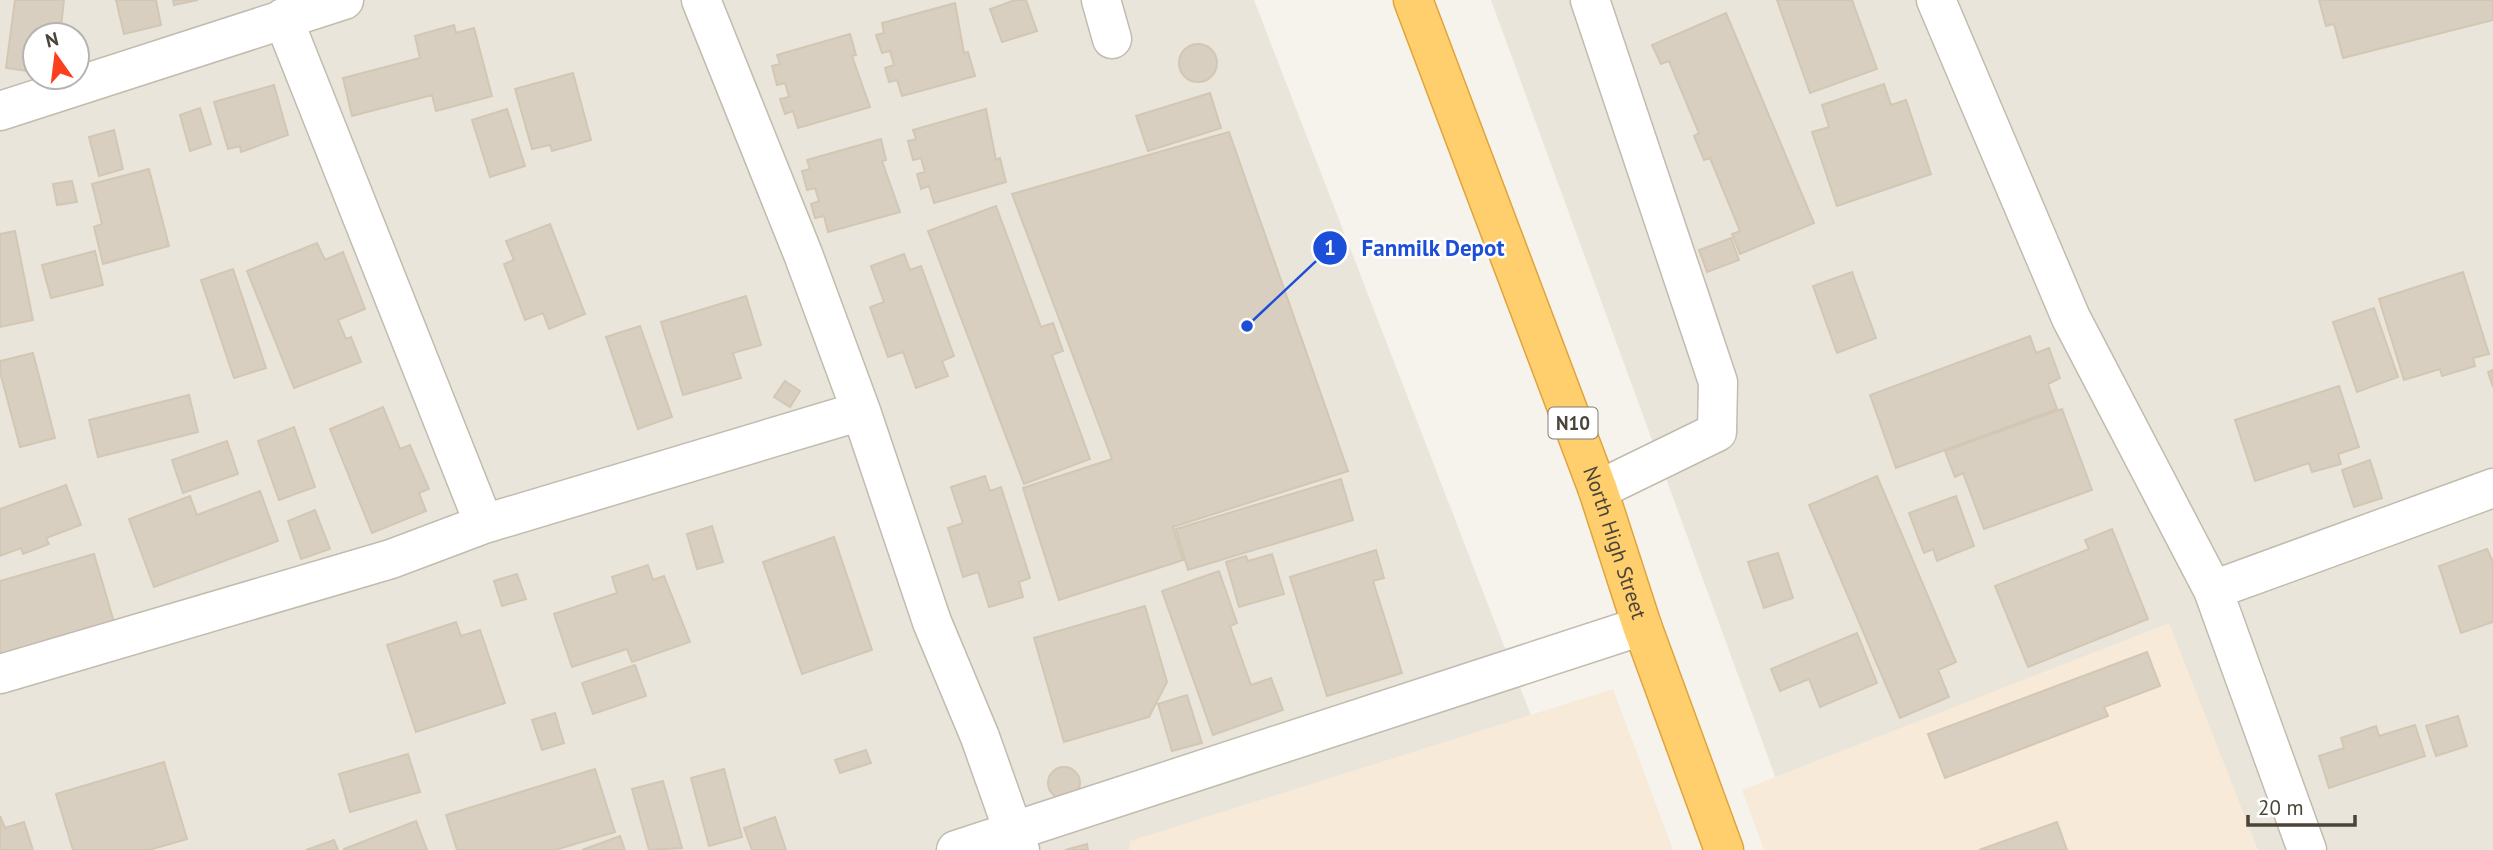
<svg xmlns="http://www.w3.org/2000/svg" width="2493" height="850" viewBox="0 0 2493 850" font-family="'PT Sans',sans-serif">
<rect width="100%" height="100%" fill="#f6f3ec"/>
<path fill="#eae5da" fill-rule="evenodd" d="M0,0H1254L1583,850H0ZM35,35H77V77H35Z
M1491,0H2493V850H1802Z"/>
<path fill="#f7ead8" d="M2169,623L2258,850H1764L1742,790Z
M1613,689L1673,850H1129L1130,841Z"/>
<path fill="#d8cfc1" stroke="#d3c7b4" stroke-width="2" d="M15,0H64L60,35H35V72L6,68Z
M116,0H156L161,25L124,34Z
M173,0H198L174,5Z
M1015,0H1026L1037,31L1002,42L990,9Z
M1777,0H1852L1877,69L1810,93Z
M2319,0H2493V20L2343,58L2334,24L2326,26Z
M955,3L964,53L968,52L975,76L902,96L897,80L889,82L885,68L894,65L890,51L882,53L876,35L884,33L882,23Z
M1726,13L1814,223L1740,254L1732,234L1740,231L1710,158L1704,160L1694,136L1699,133L1669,61L1661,64L1652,45Z
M454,25L456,33L474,28L492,96L436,111L432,95L352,116L343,78L420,58L415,36Z
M850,34L856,55L852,56L870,107L798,128L793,111L785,114L780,99L789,97L785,83L777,85L772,66L780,64L777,55Z
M1179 63a19 19 0 1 1 38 0a19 19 0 1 1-38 0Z
M573,73L591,140L552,151L550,145L532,149L515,89Z
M1884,84L1891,105L1906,100L1931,174L1837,206L1812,132L1829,127L1822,105Z
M274,85L288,135L241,152L240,146L228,149L214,102Z
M1210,93L1221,128L1148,151L1136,116Z
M200,108L211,144L190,151L180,115Z
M507,109L525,166L490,177L472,120Z
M986,109L996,160L1000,158L1006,182L934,203L929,186L921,189L917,174L925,172L921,158L913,160L908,141L916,139L913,130Z
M114,130L123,169L99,176L89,137Z
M1229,132L1348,471L1173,527L1183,560L1059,600L1023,488L1112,459L1012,194Z
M881,139L886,160L882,161L900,212L828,232L824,216L815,218L811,204L819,201L815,188L807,190L802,171L810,169L807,160Z
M149,169L169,246L103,264L94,227L102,224L92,184Z
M72,181L77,202L57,205L53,184Z
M996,206L1041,327L1053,323L1063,351L1052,355L1090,459L1024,484L928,231Z
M550,224L585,314L549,329L543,313L525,320L504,264L514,260L506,241Z
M15,231L33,320L0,327V234Z
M1731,238L1739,260L1707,272L1699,250Z
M317,243L325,260L343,252L365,309L338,320L346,339L351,337L361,362L294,388L247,271Z
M95,251L103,285L51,298L42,265Z
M904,254L910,270L921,266L954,356L942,361L948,376L916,388L903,352L888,357L870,307L884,302L871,266Z
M233,269L266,368L234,378L201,280Z
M1852,272L1876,338L1837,353L1813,286Z
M2463,272L2489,354L2473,358L2475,366L2442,376L2440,369L2404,380L2379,299Z
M746,296L761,345L733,353L741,378L683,395L661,322Z
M2374,308L2398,377L2357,392L2333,322Z
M640,326L672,417L638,429L606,337Z
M2030,336L2036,353L2049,348L2060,378L2048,384L2057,409L1896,468L1870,395Z
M33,353L55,438L20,447L0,372V361Z
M2493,370V387L2488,372Z
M785,381L800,391L790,407L774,397Z
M2339,386L2359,447L2338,454L2341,464L2312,472L2309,463L2255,481L2235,420Z
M189,395L198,432L98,457L89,420Z
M383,407L400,449L410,445L429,489L419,493L426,511L372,533L330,429Z
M2062,409L2092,490L1984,529L1963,473L1955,477L1945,451Z
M294,427L315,487L279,500L258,441Z
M227,441L238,474L183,493L172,460Z
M2370,460L2382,498L2354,507L2342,470Z
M985,476L990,491L1001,487L1030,578L1019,582L1023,597L989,607L978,572L963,577L948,528L963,523L951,487Z
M1877,476L1956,662L1938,670L1949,697L1900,718L1809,505Z
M1341,479L1353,520L1188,570L1176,529Z
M66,485L81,525L46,538L49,544L23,554L21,548L0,556V509Z
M260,491L278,541L154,587L129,519L190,496L197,515Z
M1956,496L1974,546L1937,561L1933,549L1924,553L1909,513Z
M315,510L330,549L301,559L288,521Z
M712,526L723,562L697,569L687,534Z
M2112,529L2148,619L2028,667L1995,586L2089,549L2085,540Z
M834,537L872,650L802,674L763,562Z
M2487,549L2493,562V622L2461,633L2439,566Z
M1376,550L1384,578L1373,581L1402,673L1327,696L1290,577Z
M1778,553L1793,598L1764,608L1748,562Z
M94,554L114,622L0,656V581Z
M1272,554L1284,594L1239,607L1226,562L1246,556L1248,561Z
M648,565L653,580L664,576L690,642L632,662L627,649L572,667L554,614L617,593L612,577Z
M1219,571L1237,623L1230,626L1251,685L1271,678L1283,710L1213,735L1162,591Z
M517,574L526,599L502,606L494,581Z
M1145,606L1167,682L1149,717L1064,742L1034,638Z
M456,622L461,636L480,630L505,703L416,732L387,645Z
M1857,633L1877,683L1820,707L1809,679L1780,691L1771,669Z
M2147,652L2160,686L2104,707L2108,716L1945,778L1928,734Z
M635,665L646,696L593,714L582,683Z
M1187,695L1202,743L1172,751L1158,704Z
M555,713L564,743L542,750L532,720Z
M2458,716L2467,746L2436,756L2426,726Z
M2415,725L2425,756L2329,788L2319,756L2344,748L2341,738L2376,726L2379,736Z
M866,750L871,763L840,773L835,760Z
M408,754L420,792L350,812L339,774Z
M164,762L187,839L149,850H73L56,794Z
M1048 783a16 16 0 1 1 32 0a16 16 0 1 1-32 0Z
M595,769L615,832L555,850H457L446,815Z
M724,769L742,837L709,846L691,778Z
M663,781L682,848L649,850L632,789Z
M0,816L5,828L24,822L33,850H0Z
M775,817L786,850H752L744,828Z
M416,821L427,850H344V849Z
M2057,822L2067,850H1979Z
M620,836L625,850H582Z
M334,840L338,850H306Z
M1087,844L1088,850H1065Z"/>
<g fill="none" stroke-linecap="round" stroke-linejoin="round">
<g stroke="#c2bbae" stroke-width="41">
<path id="minor" d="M701,0L803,254L861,411L932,622L980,737L1020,850
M1101,0L1112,39
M1590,0L1718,382L1717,432L1598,490
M1936,0L2071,318L2213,590
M283,18L484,524
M0,111L344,0
M0,674L391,559L484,524L861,411
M956,850L1642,626
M2307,850L2213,590L2493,488"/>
</g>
<g stroke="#e0a43c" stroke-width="41">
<g id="highway">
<path id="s1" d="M1413,0L1598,490L1642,626L1724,850"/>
</g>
</g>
<use href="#minor" stroke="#fff" stroke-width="38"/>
<use href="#highway" stroke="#ffcf6e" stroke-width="38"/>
</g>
<g text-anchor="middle" stroke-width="5" stroke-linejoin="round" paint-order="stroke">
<rect fill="#fff" stroke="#817c74" stroke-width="2" x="1548.5" y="407.5" width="49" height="31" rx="5"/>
<g font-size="19" font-weight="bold" fill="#4b4439">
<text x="1573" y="430">N10</text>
</g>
<g font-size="21" fill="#4b4439" stroke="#fff">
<text dy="7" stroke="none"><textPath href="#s1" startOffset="579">North High Street</textPath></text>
</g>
</g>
<path fill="none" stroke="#1d4ed8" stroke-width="2.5" d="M1247 326L1330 248"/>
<g fill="#1d4ed8" stroke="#fff" stroke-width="2.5">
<circle cx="1247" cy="326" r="7"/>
<circle cx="1330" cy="248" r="18"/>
</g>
<g font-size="21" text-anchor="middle" font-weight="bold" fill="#fff">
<text x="1330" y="255">1</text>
</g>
<g font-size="23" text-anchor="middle" font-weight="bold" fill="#1d4ed8" stroke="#fff" stroke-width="5" stroke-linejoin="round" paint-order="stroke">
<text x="1433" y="256">Fanmilk Depot</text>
</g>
<g transform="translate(56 56) rotate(346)"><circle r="33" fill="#ffffff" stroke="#b7b4b0" stroke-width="2"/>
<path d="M0-5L12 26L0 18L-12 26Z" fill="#fc3f1d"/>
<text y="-10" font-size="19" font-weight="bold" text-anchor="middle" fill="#4b4439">N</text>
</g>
<path d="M2248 815v10h107v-10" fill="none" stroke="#4b4439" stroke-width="3.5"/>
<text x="2258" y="815" font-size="21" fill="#4b4439" stroke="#ffffff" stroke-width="5" paint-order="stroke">20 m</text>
</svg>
